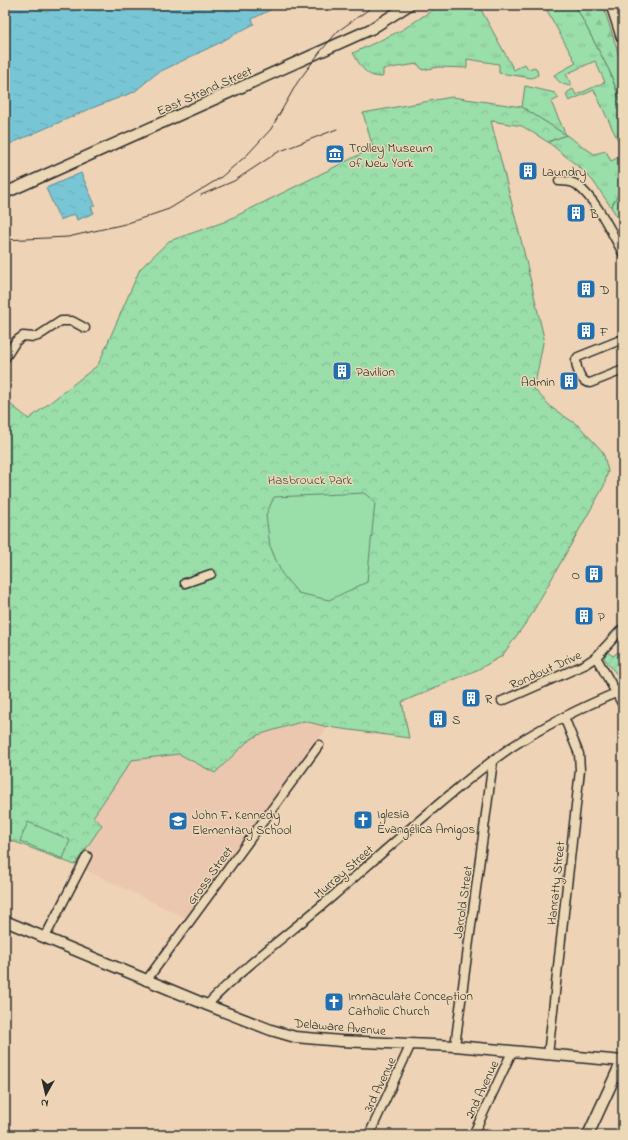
<svg xmlns="http://www.w3.org/2000/svg" width="628" height="1140" viewBox="0 0 628 1140" font-family="'Indie Flower',sans-serif">
<defs>
<pattern id="grass-tufts" width="24" height="20" patternUnits="userSpaceOnUse"><rect width="24" height="20" fill="#9adeaa"/><path d="M3 7l-1-3M5 7V3M7 7l1-3M15 17l-1-3M17 17v-4M19 17l1-3" fill="none" stroke="#85bf92"/></pattern>
<pattern id="forest-firs" width="22" height="20" patternUnits="userSpaceOnUse"><rect width="22" height="20" fill="#9adeaa"/><path d="M5 1l3.5 6h-7zM16 11l3.5 6h-7z" fill="#85bf92"/></pattern>
<pattern id="park-crowns" width="20" height="18" patternUnits="userSpaceOnUse"><rect width="20" height="18" fill="#9adeaa"/><path d="M2 6a3 3 0 1 1 6 0M12 15a3 3 0 1 1 6 0" fill="none" stroke="#85bf92"/></pattern>
<pattern id="garden-furrows" width="10" height="10" patternUnits="userSpaceOnUse"><rect width="10" height="10" fill="#9adeaa"/><path d="M-1 1l2-2M0 10L10 0M9 11l2-2" fill="none" stroke="#85bf92"/></pattern>
<pattern id="water-ripples" width="26" height="14" patternUnits="userSpaceOnUse"><rect width="26" height="14" fill="#78c6d5"/><path d="M2 4q2-2 4 0t4 0M15 11q2-2 4 0t4 0" fill="none" stroke="#68aab7"/></pattern>
</defs>
<rect width="100%" height="100%" fill="#efd3b6"/>
<filter id="ink" filterUnits="userSpaceOnUse"><feTurbulence type="fractalNoise" baseFrequency=".025" numOctaves="2"/><feDisplacementMap in="SourceGraphic" scale="8" xChannelSelector="R" yChannelSelector="G"/><feConvolveMatrix kernelMatrix="1 2 1 2 8 2 1 2 1" color-interpolation-filters="sRGB"/></filter>
<g filter="url(#ink)">
<path fill="#ebc7b0" d="M304,721L328,727L186,918L75,865L102,825L93,817L132,760L179,754L215,773L247,742L258,735Z"/>
<path fill="url(#grass-tufts)" stroke="#62846a" d="M440,5H486L480,8L514,70L525,64L528,69L535,67L537,70L538,75L532,78L499,73V64L467,59V68L439,67L422,70L418,64L383,69V76L382,77C365,77 361,66 353,53L402,30Z
M544,5H575L609,70L623,109V151L594,90L569,101L566,95L568,92L573,89L576,95L605,82L595,61L566,74L572,86C562,85 559,83 554,75L576,63Z
M525,86L555,93L559,98L551,102L566,135L594,154L606,151L611,161L623,155V187L611,207L593,181L579,167L548,142L566,135L522,107Z"/>
<path fill="url(#forest-firs)" stroke="#62846a" d="M575,5H603L623,68V106L609,70Z
M623,187V226L611,207Z"/>
<path fill="url(#park-crowns)" stroke="#62846a" d="M452,97L522,107L566,135L548,142L522,126L491,121L523,248L544,338L534,389L552,408L579,426L603,452L608,471L604,486L530,617L502,656L479,669L402,702L409,738L328,727L304,721L258,735L247,742L215,773L179,754L132,760L93,817L102,825L75,865L5,838V400L29,419L98,365L140,269L169,241L224,222L373,148L363,113Z"/>
<path fill="url(#garden-furrows)" stroke="#62846a" d="M623,648V680L622,681L604,658L607,652L613,656Z"/>
<path fill="#9adeaa" stroke="#62846a" d="M364,493L375,502L367,582L329,600L298,593L282,574L270,546L266,515L274,497Z
M28,822L70,840L63,859L20,841Z"/>
<path fill="url(#water-ripples)" stroke="#598891" d="M5,5H280L252,19L254,24L217,44L157,73L134,92L92,108L5,146Z
M81,173L95,205L91,207L94,213L77,220L75,214L60,220L46,188Z"/>
<g fill="none" stroke-linecap="round" stroke-linejoin="round">
<g stroke="#2b2b2b" stroke-width="11">
<path id="minor" d="M559,181C565,181 572,181 577,185C598,202 610,230 623,253
M623,339L578,357L576,360C576,368 581,383 590,383L623,370
M5,358L16,341L23,336L34,337L38,336L61,321H72L85,328
M185,583L211,574
M596,657L623,705
M502,701L584,665L596,657L623,628
M45,937L87,856
M146,981L319,745
M207,1005C245,965 291,932 333,896C373,861 412,826 452,793C471,777 490,762 510,748C545,725 584,706 623,690
M455,1046L493,761
M548,1055L580,770L579,754L564,717
M369,1135L411,1044
M473,1135L512,1052"/>
</g>
<g stroke="#2b2b2b" stroke-width="13">
<path id="tertiary" d="M5,193L371,29L409,5
M5,921L207,1005L271,1030L295,1037L341,1041L455,1046L623,1061
M588,1135L622,1061"/>
</g>
<g stroke="#2b2b2b" stroke-width="16">
<path id="primary" d="M613,5L623,36"/>
</g>
<use href="#minor" stroke="#ecd7b6" stroke-width="8"/>
<use href="#tertiary" stroke="#ecd7b6" stroke-width="10"/>
<use href="#primary" stroke="#ecd7b6" stroke-width="13"/>
<path stroke="#2b2b2b" stroke-width="1" d="M201,195L234,181L278,152L337,129
M5,240L68,237L125,224L169,209L220,178L247,155L271,129L297,83L320,52L338,31L375,5"/>
</g>
</g>
<defs>
<g id="museum-square" transform="scale(1)"><rect x="-9" y="-9" width="18" height="18" rx="4" fill="#1f6fb2" stroke="#ecd7b6"/><path d="M0-6L6-3V-2H-6V-3ZM-5-1h2V3h-2ZM-1-1h2V3h-2ZM3-1h2V3H3ZM-6 4H6V6H-6Z" fill="#fff"/></g>
<g id="building-square" transform="scale(1)"><rect x="-9" y="-9" width="18" height="18" rx="4" fill="#1f6fb2" stroke="#ecd7b6"/><path d="M-4-6H4V6H1V3H-1V6H-4ZM-2.5-4.3h1.7v1.8h-1.7ZM.8-4.3h1.7v1.8H.8ZM-2.5-1h1.7V.8h-1.7ZM.8-1h1.7V.8H.8Z" fill="#fff"/></g>
<g id="church-square" transform="scale(1)"><rect x="-9" y="-9" width="18" height="18" rx="4" fill="#1f6fb2" stroke="#ecd7b6"/><path d="M-1.2-6h2.4v3.5h3.3v2.4h-3.3V6h-2.4V-.1h-3.3v-2.4h3.3Z" fill="#fff"/></g>
<g id="school-square" transform="scale(1)"><rect x="-9" y="-9" width="18" height="18" rx="4" fill="#1f6fb2" stroke="#ecd7b6"/><path d="M0-5L7-2L0 1L-7-2ZM-4 1L0 2.5L4 1V4Q0 6-4 4Z" fill="#fff"/></g>
</defs>
<g fill-rule="evenodd">
<use href="#museum-square" x="335" y="154"/>
<use href="#building-square" x="528" y="171"/>
<use href="#building-square" x="576" y="213"/>
<use href="#building-square" x="586" y="289"/>
<use href="#building-square" x="586" y="331"/>
<use href="#building-square" x="342" y="371"/>
<use href="#building-square" x="569" y="381"/>
<use href="#building-square" x="594" y="574"/>
<use href="#building-square" x="584" y="616"/>
<use href="#building-square" x="471" y="698"/>
<use href="#building-square" x="438" y="719"/>
<use href="#church-square" x="363" y="820"/>
<use href="#school-square" x="178" y="821"/>
<use href="#church-square" x="334" y="1002"/>
</g>
<g text-anchor="middle" stroke-width="3" stroke-linejoin="round" paint-order="stroke">
<g font-size="13" fill="#2b2b2b" stroke="#ecd7b6">
<text transform="translate(204 90) rotate(-24)" y="5">East Strand Street</text>
<text transform="translate(545 669) rotate(-24)" y="5">Rondout Drive</text>
<text transform="translate(343 871) rotate(-41)" y="5">Murray Street</text>
<text transform="translate(209 875) rotate(-54)" y="5">Gross Street</text>
<text transform="translate(555 883) rotate(-84)" y="5">Hanratty Street</text>
<text transform="translate(462 902) rotate(-82)" y="5">Jarrold Street</text>
<text transform="translate(340 1026) rotate(5)" y="5">Delaware Avenue</text>
<text transform="translate(379 1084) rotate(-65)" y="5">3rd Avenue</text>
<text transform="translate(481 1089) rotate(-65)" y="5">2nd Avenue</text>
</g>
<g font-size="13" fill="#2b2b2b" stroke="#ecd7b6" text-anchor="start">
<text x="349" y="152">Trolley Museum<tspan x="349" dy="15">of New York</tspan></text>
<text x="542" y="176">Laundry</text>
<text x="590" y="218">B</text>
<text x="600" y="294">D</text>
<text x="600" y="336">F</text>
<text x="356" y="376">Pavilion</text>
<text x="555" y="386" text-anchor="end">Admin</text>
<text x="580" y="579" text-anchor="end">O</text>
<text x="598" y="621">P</text>
<text x="485" y="703">R</text>
<text x="452" y="724">S</text>
<text x="377" y="818">Iglesia<tspan x="377" dy="15">Evangélica Amigos</tspan></text>
<text x="192" y="819">John F. Kennedy<tspan x="192" dy="15">Elementary School</tspan></text>
<text x="348" y="1000">Immaculate Conception<tspan x="348" dy="15">Catholic Church</tspan></text>
</g>
<g font-size="13" fill="#3c463e" stroke="#ecd7b6">
<text x="310" y="484">Hasbrouck Park</text>
</g>
</g>
<rect width="628" height="1140" fill="none" stroke="#ecd7b6" stroke-width="20"/>
<rect x="10" y="10" width="608" height="1120" fill="none" stroke="#2b2b2b" stroke-width="1.5" filter="url(#ink)"/>
<g transform="translate(46 1094) rotate(188)" stroke="#ecd7b6" stroke-width="3" paint-order="stroke">
<path d="M0-3L7 15L0 10L-7 15Z" fill="#2b2b2b"/>
<text y="-6" font-size="11" font-weight="bold" text-anchor="middle" fill="#2b2b2b">N</text>
</g>
</svg>
